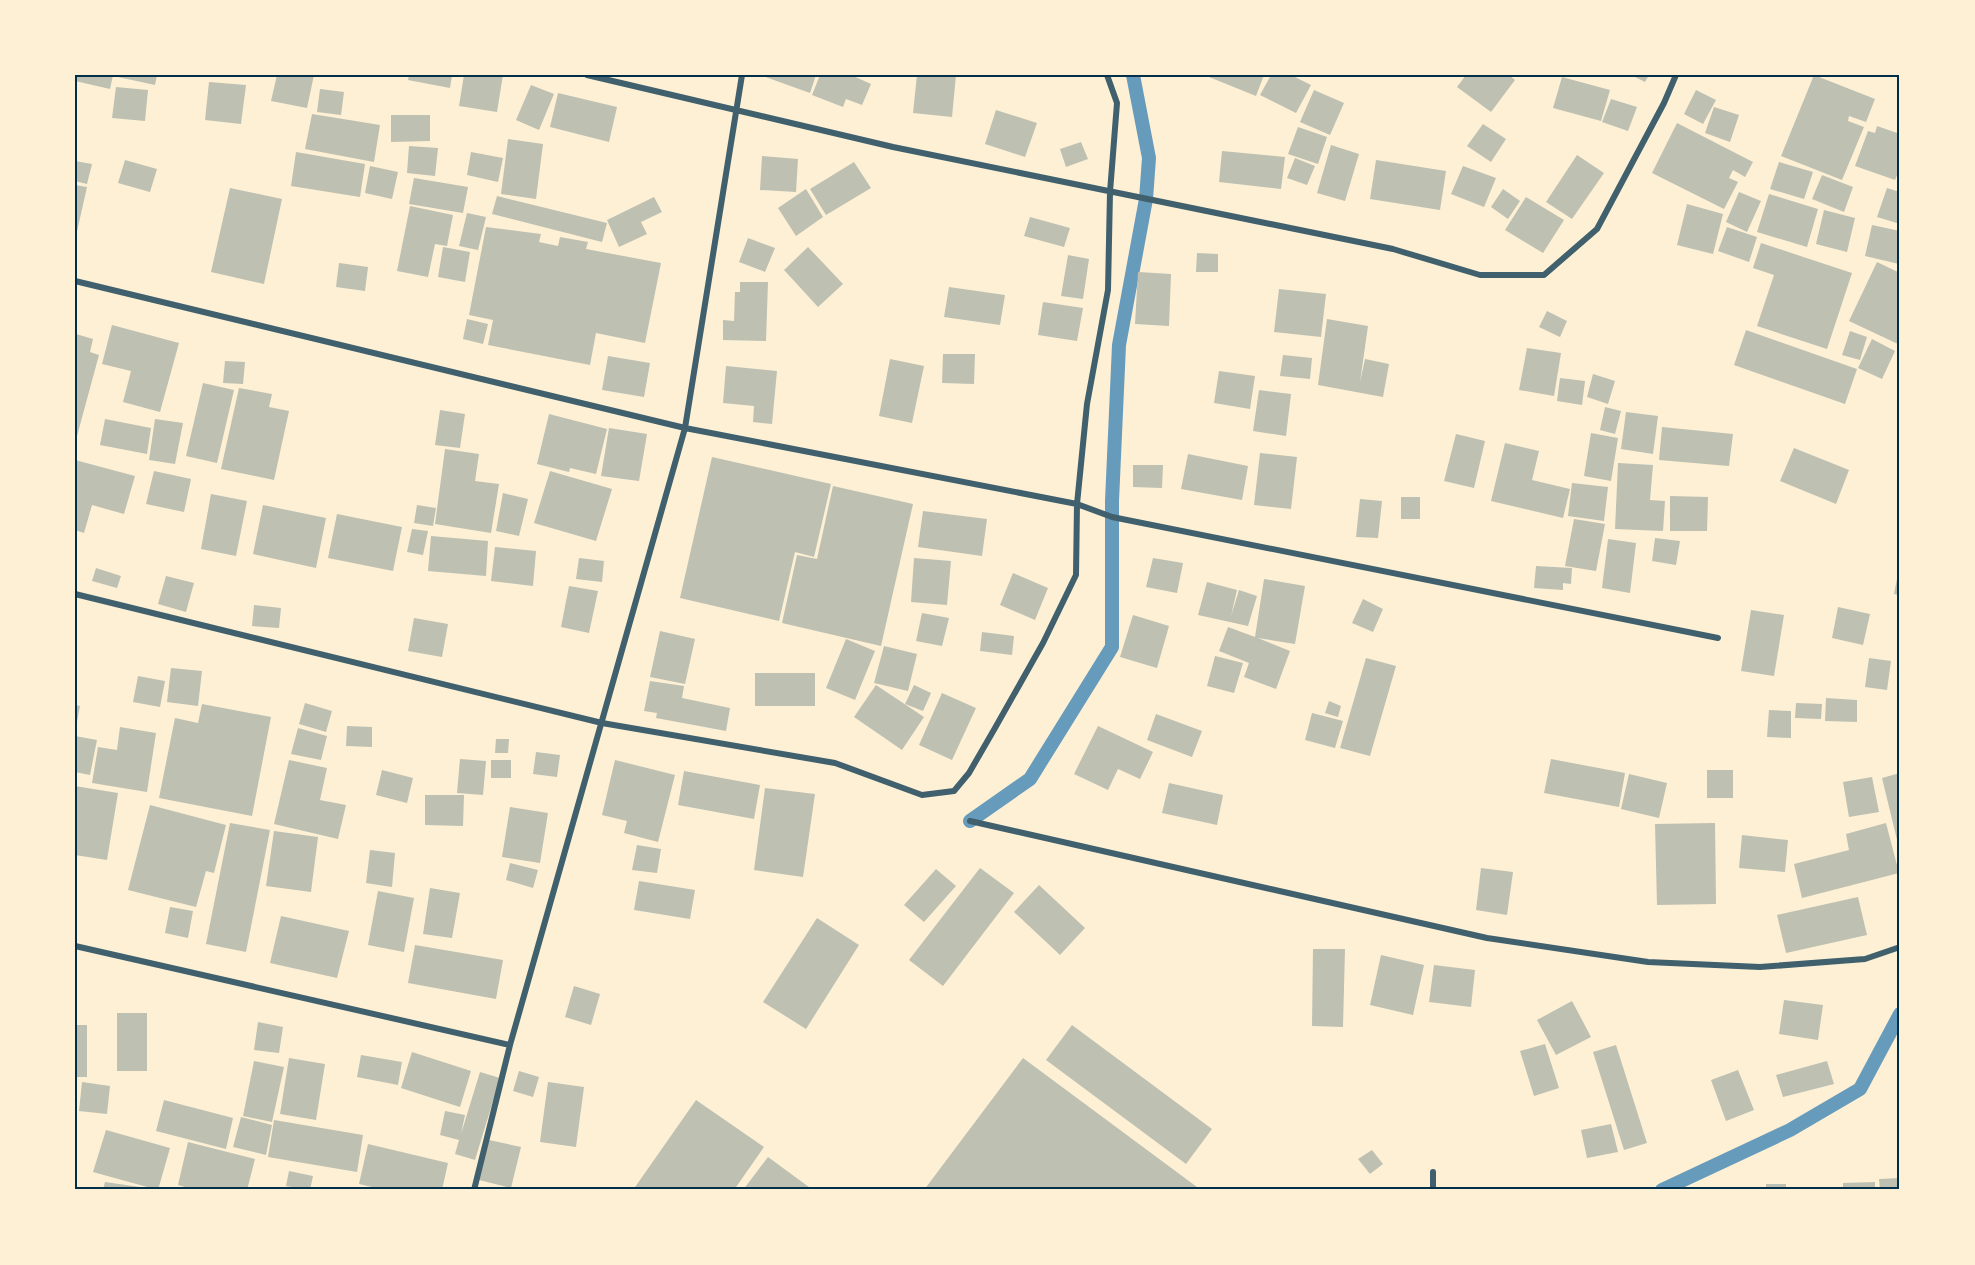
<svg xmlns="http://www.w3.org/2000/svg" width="1975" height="1265" viewBox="0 0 1975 1265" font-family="'Archivo Narrow',sans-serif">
<rect width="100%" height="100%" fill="#fdf0d5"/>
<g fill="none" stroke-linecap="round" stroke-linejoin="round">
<path stroke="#669bbc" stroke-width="14" d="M970,821L1030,779L1112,647V501L1119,345L1146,199L1149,158L1133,75
M1662,1190L1790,1130L1860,1089L1900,1014"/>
</g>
<path fill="#bec0b2" d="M75,75H113L110,89L75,81Z
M119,75H157L155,85L118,77Z
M277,75H314L307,108L271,101Z
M409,75H452L450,88L408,80Z
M464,75H503L497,112L459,106Z
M760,75H816L810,93Z
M820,75H851L871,84L862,105L846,99L843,107L812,95Z
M917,75H956L952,117L913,113Z
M1204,75H1264L1256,96Z
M1271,75H1291L1311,85L1296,113L1260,95Z
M1466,75H1509L1515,80L1491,112L1457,87Z
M1631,75H1649L1645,82Z
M1814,75L1875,99L1866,122L1849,116L1848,121L1864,127L1842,180L1781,156Z
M1562,77L1610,90L1601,121L1553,108Z
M209,82L246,85L241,124L205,120Z
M531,85L554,94L539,130L516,120Z
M116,87L148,90L145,121L112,118Z
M320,89L344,92L341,115L317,112Z
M1314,90L1344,103L1330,135L1300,122Z
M1696,90L1716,100L1703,124L1684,114Z
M558,93L617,107L609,142L550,127Z
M1611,99L1637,107L1628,131L1602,122Z
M1714,107L1739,115L1730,142L1705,133Z
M996,110L1037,123L1025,157L985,144Z
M312,114L380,125L374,162L305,149Z
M391,115H430V141L391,142Z
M1677,123L1753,162L1745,177L1733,170L1729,178L1738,182L1724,209L1652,173Z
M1483,124L1506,139L1491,162L1467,146Z
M1877,126L1900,134V168L1895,180L1855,166L1868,131L1875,133Z
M1298,127L1327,137L1318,164L1288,154Z
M508,139L543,144L536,199L501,194Z
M1081,142L1088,159L1066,167L1060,149Z
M1331,145L1359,154L1345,201L1317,193Z
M409,146L438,148L435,176L407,173Z
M1222,151L1285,157L1281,189L1219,182Z
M296,152L365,164L360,197L291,186Z
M471,152L503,158L498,182L467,175Z
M1577,155L1604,173L1572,219L1546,202Z
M762,156L798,159L796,192L760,190Z
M1295,158L1315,166L1307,185L1287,178Z
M125,160L157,169L150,192L118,183Z
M1376,160L1446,171L1440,210L1370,199Z
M75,161L92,164L87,184L75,181Z
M854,162L871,188L826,215L810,189Z
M1779,162L1813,172L1804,199L1770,189Z
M370,166L398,172L392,199L365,193Z
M1463,166L1496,178L1484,207L1451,194Z
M1822,175L1853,187L1844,212L1812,199Z
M414,178L468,187L463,213L409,204Z
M75,185L87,187L76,236H75Z
M230,188L282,199L264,284L211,272Z
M1887,188L1900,192V224L1877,217Z
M806,189L823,217L796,236L778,208Z
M1503,189L1520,201L1508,219L1491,207Z
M1739,192L1761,201L1747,232L1726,222Z
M1769,194L1818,209L1807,247L1757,232Z
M497,196L607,223L602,242L492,214Z
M654,197L662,212L641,222L647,234L619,247L607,220Z
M1526,197L1564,220L1543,253L1505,230Z
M1687,204L1723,214L1713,254L1677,245Z
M410,206L453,215L447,246L435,244L428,277L397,271Z
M1824,210L1855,218L1847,252L1816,244Z
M467,213L486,217L478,250L459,246Z
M1030,217L1070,228L1064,247L1024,236Z
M1872,225L1900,231L1899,264L1865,256Z
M486,227L541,234L539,242L558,246L560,237L588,242L586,249L661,263L645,343L596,333L590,365L488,345L493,320L469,315Z
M1727,227L1757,237L1749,262L1718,251Z
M748,238L775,248L765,272L739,262Z
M1761,243L1852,273L1827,349L1757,326L1774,275L1753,268Z
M443,247L470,252L465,282L438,277Z
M808,247L843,284L818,307L784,270Z
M1197,253L1218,254V272H1196Z
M1068,255L1089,259L1083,299L1061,296Z
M1877,262L1900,273V345L1849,321Z
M339,263L368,267L365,291L336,287Z
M1138,272L1171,274L1169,326L1135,324Z
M740,282H768L766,341L723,340V320L734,321L735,292H740Z
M949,287L1005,295L1000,325L944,317Z
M1279,289L1326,294L1321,337L1274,332Z
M1043,302L1083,308L1077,341L1038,335Z
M1547,311L1567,321L1560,337L1539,327Z
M467,319L488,324L483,344L463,339Z
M1327,319L1368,326L1360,382L1365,359L1389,364L1383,397L1318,385Z
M112,325L179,343L160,412L123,402L131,371L102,364Z
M1746,330L1857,369L1845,404L1734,365Z
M1850,331L1867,337L1860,360L1842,355Z
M76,334L93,339L90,352L99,355L77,436H75Z
M1872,339L1895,351L1882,379L1858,368Z
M1527,348L1561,353L1554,396L1519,390Z
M943,354H975L974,384L942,383Z
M1283,355L1312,358L1310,379L1280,376Z
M608,356L650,363L644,397L602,390Z
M890,359L924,366L912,423L879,416Z
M225,361L245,362L243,384L223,383Z
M726,366L777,371L772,424L753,422L754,406L723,403Z
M1219,371L1255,376L1250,409L1214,403Z
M1593,374L1615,381L1608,404L1587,397Z
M1560,378L1585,381L1582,405L1557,401Z
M203,383L234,390L217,463L186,456Z
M239,388L272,394L269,407L289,411L274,480L221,469Z
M1259,390L1291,394L1286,436L1253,431Z
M1605,407L1621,411L1615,434L1600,430Z
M440,410L465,414L460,448L435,445Z
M1626,412L1658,416L1653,454L1621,449Z
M549,414L607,429L596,474L570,468L569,472L537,464Z
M105,419L151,428L147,454L100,445Z
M155,419L183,423L175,464L149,460Z
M1662,427L1733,434L1729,466L1659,460Z
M609,428L647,434L639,481L601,476Z
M1591,433L1618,438L1611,481L1584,476Z
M1456,434L1485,441L1474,488L1444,481Z
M1505,443L1539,451L1532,480L1570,489L1563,518L1491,501Z
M1794,448L1849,470L1836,504L1780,481Z
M445,449L479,454L475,481L499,484L491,533L435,524Z
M1260,453L1297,457L1291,509L1254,505Z
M1188,454L1248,466L1242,500L1181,489Z
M712,457L831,484L814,557L795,552L779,621L680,598Z
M75,460L135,476L124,514L92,505L84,533L75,530Z
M1618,463L1653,465L1650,500L1665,501L1663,531L1615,529Z
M1133,465H1163L1162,488L1133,487Z
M154,471L191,479L184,512L146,504Z
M550,471L612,489L596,541L534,523Z
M1572,483L1608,487L1604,521L1568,516Z
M833,486L913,504L881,646L782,623L797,555L817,559Z
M503,493L528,499L519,536L496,531Z
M211,494L247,501L236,556L201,549Z
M1670,496L1708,497L1707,531H1670Z
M1401,497H1420V519H1401Z
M1360,499L1382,501L1378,538L1356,537Z
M263,505L326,518L316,568L253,554Z
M417,505L436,508L433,526L414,523Z
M923,511L987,519L982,556L918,547Z
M337,514L402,527L393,571L328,558Z
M1574,519L1605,524L1596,571L1565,566Z
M412,529L428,531L423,555L407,552Z
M431,536L488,541L486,576L428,571Z
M1655,538L1680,541L1676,565L1652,561Z
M1608,539L1636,543L1630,593L1602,588Z
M495,547L536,551L533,586L491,581Z
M579,558L604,561L602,582L576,579Z
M914,558L951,561L947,605L911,602Z
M1153,558L1183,563L1177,593L1146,587Z
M1536,566L1572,568L1571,584L1563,583V590L1534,588Z
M96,568L121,576L117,588L92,581Z
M1899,569H1900V595L1894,594Z
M1013,573L1048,588L1035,620L1000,605Z
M166,576L194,583L186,612L158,604Z
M1264,579L1305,586L1295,644L1258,638L1290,651L1276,689L1244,677L1249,663L1219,651L1228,627L1255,637Z
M1207,582L1237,590L1231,616L1239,590L1257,596L1248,626L1198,615Z
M569,586L598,591L589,633L561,627Z
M1363,599L1383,609L1373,632L1352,623Z
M254,605L281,608L279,628L252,626Z
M1838,607L1870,614L1863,645L1832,638Z
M1751,610L1784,615L1774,676L1741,671Z
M922,613L949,618L942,646L916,641Z
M1133,615L1169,626L1157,668L1120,657Z
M414,618L448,624L442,657L408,651Z
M660,631L695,639L685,684L650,677Z
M982,632L1014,636L1012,655L980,651Z
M846,639L875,651L855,700L826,688Z
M884,646L917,654L908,691L874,683Z
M1215,656L1243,663L1234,693L1207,686Z
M1366,658L1396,666L1370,756L1340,748Z
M1869,658L1891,661L1887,690L1865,687Z
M171,668L202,671L198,706L167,702Z
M755,673H815V706H755Z
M138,676L165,681L160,707L133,702Z
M650,681L684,686L682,698L730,708L726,731L656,718L657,713L644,711Z
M876,685L924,717L902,750L854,717Z
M914,685L931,693L923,711L905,704Z
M942,693L976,708L952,760L919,745Z
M1826,698L1857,700V722L1825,721Z
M1329,701L1341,706L1338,717L1325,713Z
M305,703L332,711L326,732L299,724Z
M1796,703L1822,704L1821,719L1795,718Z
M202,704L271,717L252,816L159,798L175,718L198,723Z
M75,705L80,706L76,727H75Z
M1769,710L1791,711V738L1767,737Z
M1312,713L1343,721L1335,748L1305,740Z
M1156,714L1202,731L1192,757L1147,740Z
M347,726L372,727V747L346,746Z
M1098,726L1153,752L1140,779L1118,769L1108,790L1074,774Z
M120,727L156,733L147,792L92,783L98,747L117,750Z
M298,728L327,736L321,760L291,754Z
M75,736L97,740L90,775L75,772Z
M496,739H509L508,753H495Z
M536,752L560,755L557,777L533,774Z
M460,759L486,761L483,795L457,793Z
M1551,759L1625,773L1619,807L1544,793Z
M289,760L327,768L320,800L346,805L338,839L274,824Z
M491,760H511V778H491Z
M615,760L675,775L658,842L624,833L627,821L602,815Z
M382,770L413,778L407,803L376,795Z
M1707,770H1733V798H1707Z
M684,771L760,785L754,819L678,805Z
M1900,773V848H1899L1882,778Z
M1629,774L1667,783L1659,818L1621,809Z
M1872,777L1879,812L1849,817L1843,782Z
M1169,783L1223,795L1217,825L1162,813Z
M75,786L118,793L107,860L75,855Z
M765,788L815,794L803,877L754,870Z
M425,795H464L463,826L425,825Z
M150,805L226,825L214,873L206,871L196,907L128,890Z
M510,807L548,813L540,863L502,857Z
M230,823L270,830L246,952L206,944Z
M1715,823L1716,904L1657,905L1655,824Z
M1886,823L1899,873L1802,898L1794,864L1849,850L1846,834Z
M274,831L318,837L311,892L266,886Z
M1742,835L1788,840L1785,872L1739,868Z
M637,845L661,849L657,873L632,870Z
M370,850L395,853L392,887L366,883Z
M510,863L538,870L533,888L506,880Z
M980,868L1014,893L943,986L909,960Z
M1481,868L1513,872L1507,915L1476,910Z
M936,869L956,886L924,922L904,905Z
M639,881L695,890L690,919L634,910Z
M1039,885L1085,928L1060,955L1014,912Z
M430,888L460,893L452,938L423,934Z
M378,891L414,898L404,952L368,945Z
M1858,897L1867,935L1786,953L1777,915Z
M170,907L193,911L188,938L165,933Z
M281,916L349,931L337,978L270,963Z
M817,918L859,945L806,1029L763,1002Z
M415,945L503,960L496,999L408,983Z
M1313,949H1345L1343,1027L1312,1026Z
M1381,955L1424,965L1413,1015L1370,1005Z
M1434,965L1475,970L1471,1007L1429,1002Z
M574,986L600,994L591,1025L565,1017Z
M1784,1000L1823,1005L1818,1040L1779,1034Z
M1572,1001L1591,1037L1556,1055L1537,1020Z
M117,1013H147V1071H117Z
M258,1022L283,1027L279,1053L254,1050Z
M75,1025H87V1077H75Z
M1072,1025L1212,1129L1186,1164L1046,1060Z
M1545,1044L1559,1088L1534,1096L1520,1051Z
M1616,1045L1647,1143L1624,1150L1593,1052Z
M412,1052L471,1071L460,1107L401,1088Z
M361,1055L402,1062L398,1085L357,1077Z
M289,1058L325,1064L316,1120L280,1114Z
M1023,1058L1201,1190H924Z
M254,1061L284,1067L272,1122L243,1116Z
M1827,1061L1834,1084L1783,1097L1776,1075Z
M1738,1070L1754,1110L1726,1121L1711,1080Z
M519,1071L539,1077L533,1097L513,1091Z
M480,1072L500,1078L475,1160L455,1154L459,1140L440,1135L445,1111L465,1115L461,1134Z
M82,1082L110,1086L107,1114L79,1111Z
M548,1082L584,1087L576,1147L540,1142Z
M164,1100L233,1118L226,1149L156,1131Z
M696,1100L764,1147L734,1190H633Z
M241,1117L272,1125L266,1155L233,1147Z
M274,1120L363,1135L357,1172L268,1157Z
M1611,1124L1618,1152L1587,1158L1581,1130Z
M106,1130L170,1148L158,1190L93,1172Z
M489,1140L521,1147L511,1188L479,1180Z
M188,1142L255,1159L247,1190H196L178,1185Z
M368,1144L448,1163L442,1190H385L359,1184Z
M1372,1150L1383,1164L1370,1174L1358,1159Z
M768,1157L813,1190H743Z
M289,1171L313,1176L310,1190L286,1186Z
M1900,1178V1190H1880L1879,1179Z
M105,1182L140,1187L139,1190H103Z
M1875,1182V1190H1843V1183Z
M1766,1184H1786V1190H1766Z"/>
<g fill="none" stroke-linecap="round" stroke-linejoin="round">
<path stroke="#3f606c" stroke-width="6" d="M587,75L893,147L1393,249L1480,275H1544L1597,229L1664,103L1676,75
M75,281L685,428L1077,504L1112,517L1718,638
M75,594L602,723L835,763L922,795L954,791L969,773L995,728L1043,643L1076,575L1077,504L1087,404L1108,290L1110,192L1117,103L1107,75
M970,821L1487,938L1648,962L1760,967L1865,959L1900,947
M75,946L510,1045
M474,1190L510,1045L685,428L742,75
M1433,1190V1172"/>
</g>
<rect width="1975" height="1265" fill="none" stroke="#fdf0d5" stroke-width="153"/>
<rect x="76" y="76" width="1822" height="1112" fill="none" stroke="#003049" stroke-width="2"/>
</svg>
